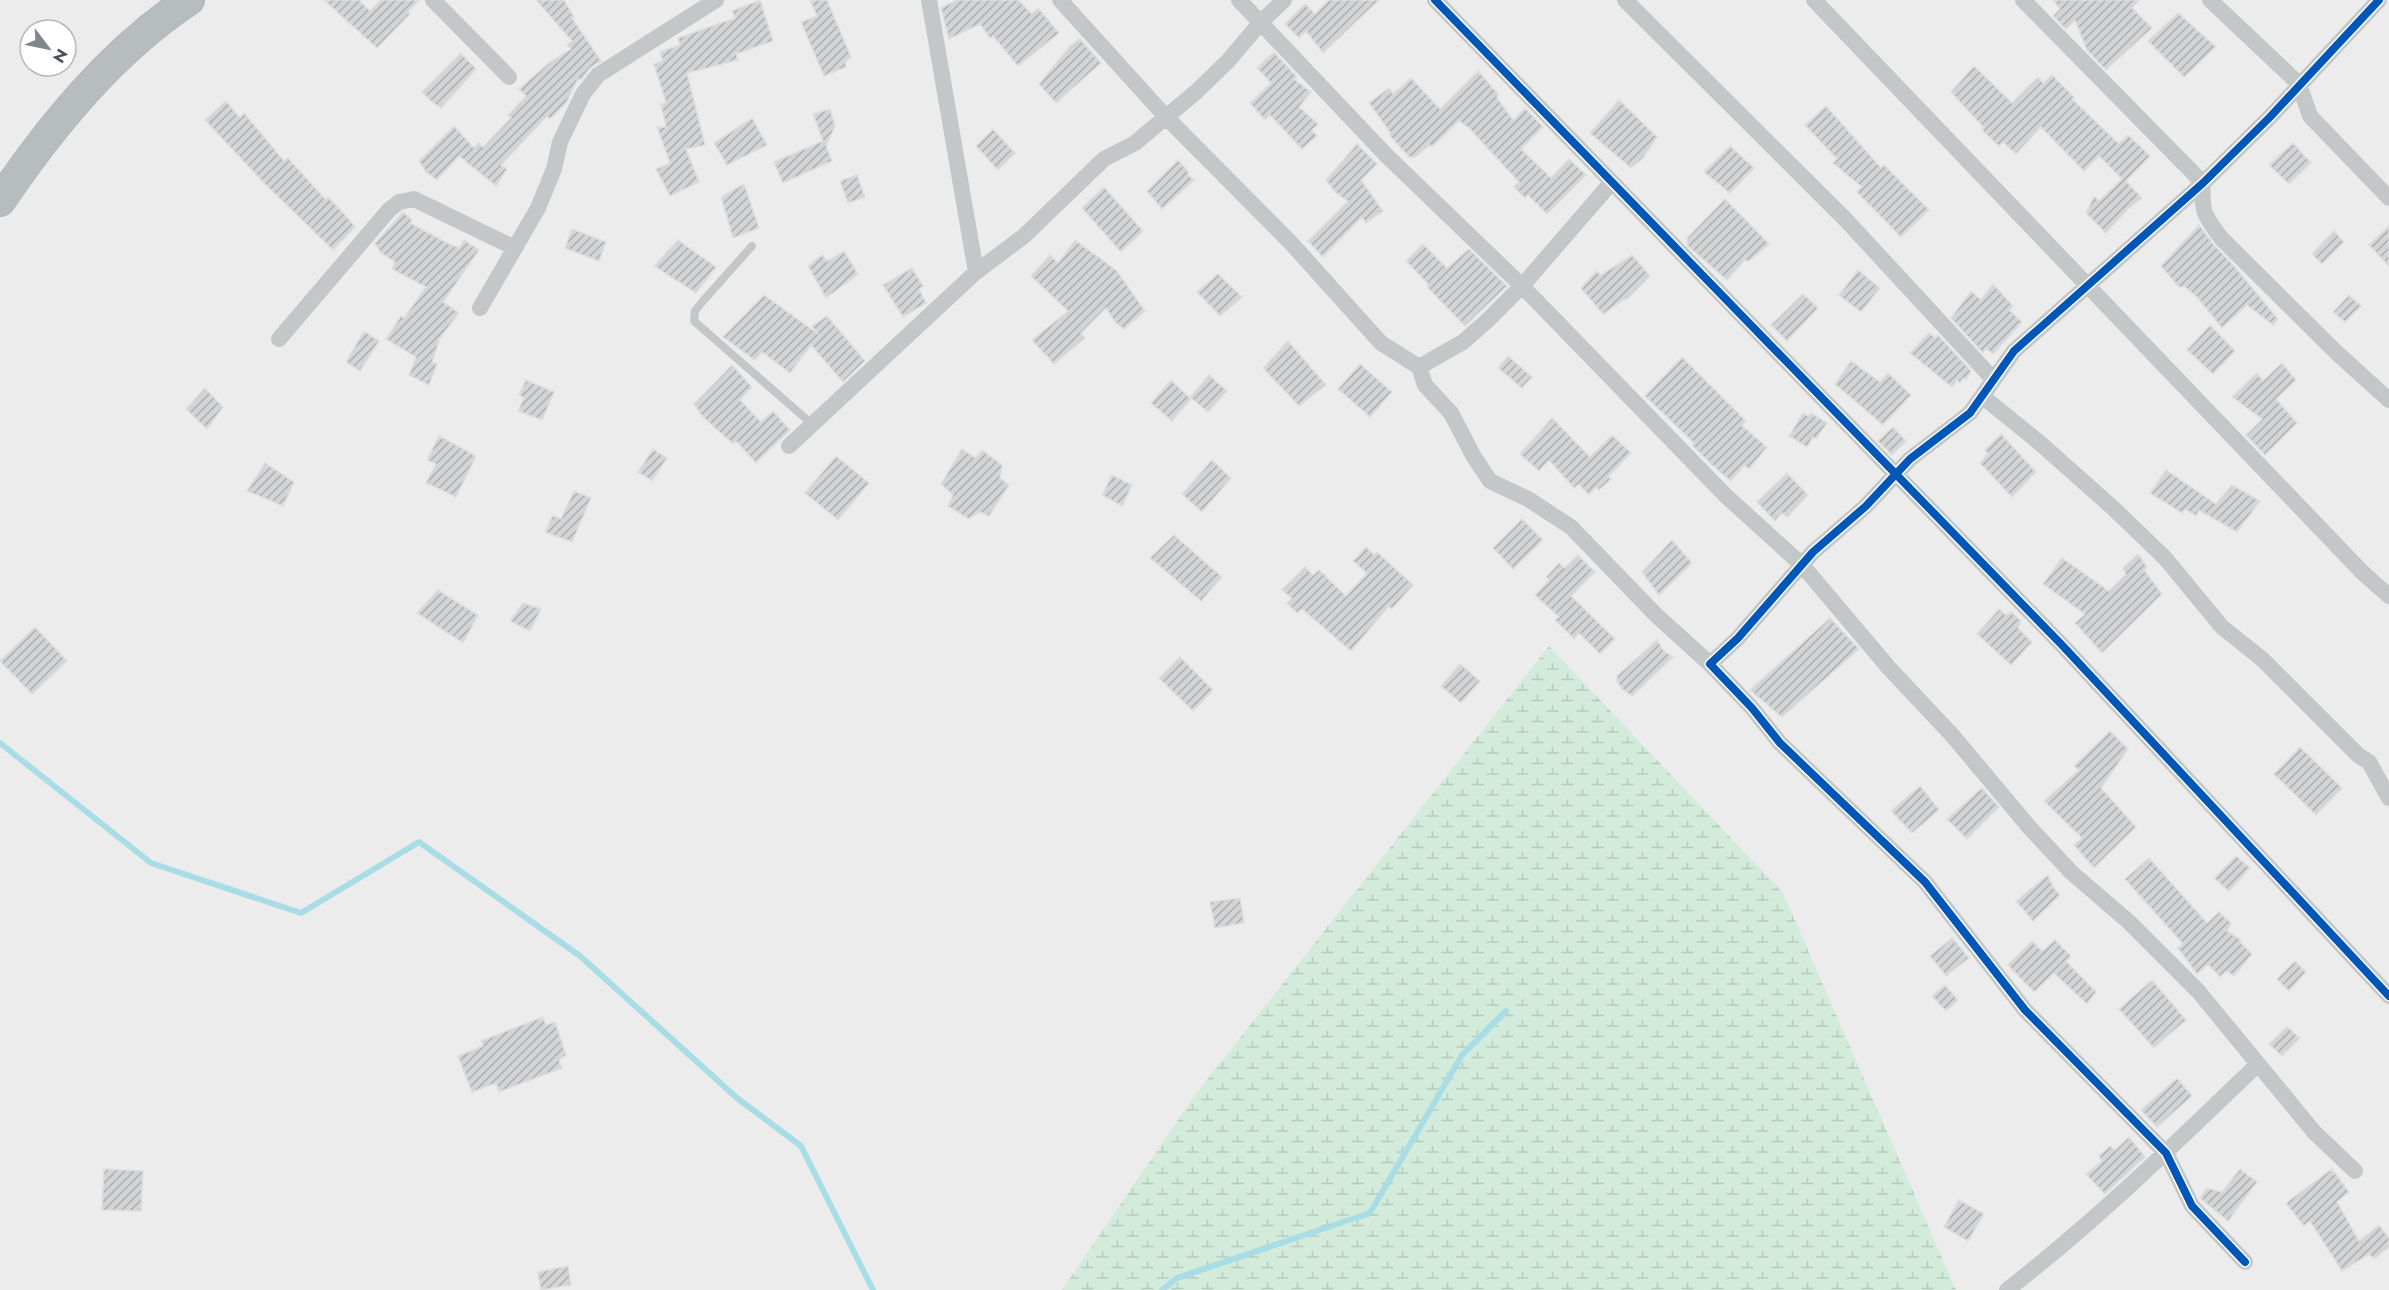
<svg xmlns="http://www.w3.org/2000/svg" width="2389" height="1290" viewBox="0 0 2389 1290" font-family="Jost,sans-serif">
<defs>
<pattern id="wetland-marsh" width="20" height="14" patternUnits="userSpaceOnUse" patternTransform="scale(1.5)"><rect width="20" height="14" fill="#d2ebda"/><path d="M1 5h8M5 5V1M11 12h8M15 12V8" fill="none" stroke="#b6cbbd"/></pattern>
<pattern id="building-hatch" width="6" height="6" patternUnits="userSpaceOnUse" patternTransform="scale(1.5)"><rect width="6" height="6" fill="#d3d4d5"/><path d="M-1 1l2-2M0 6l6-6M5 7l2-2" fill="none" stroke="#adaeb0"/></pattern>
</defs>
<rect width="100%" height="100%" fill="#edecec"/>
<path fill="url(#wetland-marsh)" d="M1549,646L1783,893L1956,1290H1062L1195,1095Z"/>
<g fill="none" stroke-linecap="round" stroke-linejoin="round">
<path stroke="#a9dde6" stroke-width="6" d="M0,743L151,863L301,913L419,842L580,956L737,1098L801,1146L873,1290
M1162,1290L1177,1278L1370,1213L1462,1055L1506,1011"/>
</g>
<path fill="url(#building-hatch)" stroke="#dededf" stroke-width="1.5" d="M324,0H359L370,11L381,0H419L408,12L410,14L377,48Z
M536,0H564L574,17L572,18L601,61L590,68L581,80L578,79L566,103L550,119L547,116L501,165L507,169L496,186L459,156L437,180L426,172L419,161L454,126L474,148L479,143L483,147L511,118L508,115L526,96L519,89L550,62L571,49L567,45L572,41Z
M760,0L773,41L736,54L738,60L687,73L705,145L686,149L699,182L670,196L656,169L670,163L657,127H666L661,104L666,103L654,64L663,61L660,52L680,45L678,38L735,18L732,11Z
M810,0H827L851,57L845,62L846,67L824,76L801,22L817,16Z
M957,0H1018L1032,14L1038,8L1059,33L1018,66L993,36L990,38L980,24L949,39L941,8Z
M1329,0H1379L1323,53L1306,31L1299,38L1285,24L1305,4L1315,14Z
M2053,0H2139L2132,8L2152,28L2106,70L2087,50L2075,20L2066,29L2053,16L2060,9Z
M2178,13L2216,47L2184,77L2148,41Z
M1080,39L1101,63L1056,103L1039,84L1070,46Z
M1274,52L1297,77L1294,79L1311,92L1299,107L1318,124L1312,130L1317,136L1302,149L1270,115L1265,120L1250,103L1271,83L1257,68Z
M461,53L476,69L441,108L432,102L422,92Z
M1974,66L2012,103L2038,77L2043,83L2052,75L2074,97L2072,99L2119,144L2128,135L2150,156L2126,181L2142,198L2128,209L2106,233L2086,213L2094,196L2099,201L2122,179L2099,156L2084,171L2041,127L2016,154L2003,142L1999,146L1982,130L1984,128L1951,92Z
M1478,71L1498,94L1497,98L1513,120L1525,108L1543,127L1521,149L1551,178L1569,159L1586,175L1547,214L1528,195L1525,198L1514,187L1519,182L1469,128L1459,121L1432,147L1430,145L1415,157H1409L1390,136V132L1369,103L1389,88L1393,94L1411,78L1440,109Z
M1619,100L1657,137L1643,158L1631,168L1590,133Z
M226,101L240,118L244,113L284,161L288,158L326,200L328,197L346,216L355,227L333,250L264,183L205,120Z
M1826,106L1881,168L1884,165L1929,210L1901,237L1857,192L1862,187L1833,163L1837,159L1805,125Z
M830,109L835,126L826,146L832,161L783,183L774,162L823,141L813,114Z
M752,118L767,145L727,165L714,143Z
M993,129L1015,153L998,170L976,146Z
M2293,143L2311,163L2289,184L2269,165Z
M1357,144L1377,164L1361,180L1383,211L1366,223L1362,217L1323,257L1308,241L1348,201L1335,192L1326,180Z
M1730,146L1754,168L1730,193L1704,172Z
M1178,160L1188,171V175L1194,180L1162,209L1147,191Z
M857,175L865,197L848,203L840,181Z
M744,184L759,228L733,238L721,197Z
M1104,187L1143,231L1121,252L1082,208Z
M1725,199L1769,244L1749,261L1745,260L1727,280L1688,246L1687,238Z
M403,212L412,220L410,223L449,244L459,248L464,240L479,250L443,302L459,313L440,338L432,362L437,364L429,385L409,375L416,357L386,339L401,316L404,318L426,287L392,269L395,262L381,253L375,243Z
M2199,225L2213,244L2234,266L2278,319L2273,325L2247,305L2222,328L2197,297L2185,287H2179L2161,266Z
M2389,226V266L2369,245Z
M572,229L606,242L599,261L565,248Z
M2334,231L2344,242L2322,264L2312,254Z
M678,240L716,267L696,293L654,266Z
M1075,240L1117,271L1145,311L1124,329L1115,322L1106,308L1081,333L1085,338L1054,364L1032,340L1068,311L1031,276L1050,255L1058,263Z
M1423,244L1447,268L1469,249L1507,286L1465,326L1427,287L1429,285L1406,261Z
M844,251L858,274L826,298L808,266L822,255L827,261Z
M1632,255L1650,276L1626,300L1625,299L1603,314L1581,288L1596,271L1601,275Z
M912,268L923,286L919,289L926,303L903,317L883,285Z
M1858,270L1880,288L1861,312L1839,295Z
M1218,274L1242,297L1220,316L1197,292Z
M1993,284L2013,306L2009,310L2022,322L1993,354L1986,348L1983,353L1951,318L1971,291L1981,300Z
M1803,294L1818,308L1787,341L1771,325Z
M764,295L818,334L812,326L827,316L865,361L843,382L811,345L790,373L762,352L755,360L723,337Z
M2349,295L2361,306L2345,322L2333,312Z
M2210,325L2235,351L2213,374L2187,350Z
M364,331L379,341L360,371L346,362Z
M1929,333L1936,338L1938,335L1971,371L1966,380L1963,378L1960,383L1957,380L1952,387L1910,353Z
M1288,341L1326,385L1299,406L1263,368Z
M1508,356L1532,377L1522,388L1498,368Z
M1682,357L1746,421L1742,426L1767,447L1749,469L1744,465L1731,481L1712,465L1692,445L1694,443L1645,396Z
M1851,361L1880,382L1888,373L1911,395L1883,425L1835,384Z
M2282,363L2296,380L2276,399L2297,423L2265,455L2246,435L2262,419L2232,397L2257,373L2263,381Z
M1360,364L1392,392L1370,417L1338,389Z
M732,365L752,387L740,400L761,422L773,411L790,430L756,463L736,441L733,444L702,416L694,404Z
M1209,375L1227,391L1208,412L1190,397Z
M526,380L554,392L542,420L518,411L524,398L519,395Z
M1171,380L1191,399L1172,421L1151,403Z
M205,388L223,407L207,429L186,409Z
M1803,413L1808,416L1811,413L1827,423L1816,439L1813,437L1807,447L1789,436Z
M1552,418L1590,457L1612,435L1631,453L1608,477L1611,479L1599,490L1596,487L1589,495L1579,484L1574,488L1549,460L1539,471L1520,454Z
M1893,427L1906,441L1892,455L1878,441Z
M2001,434L2036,472L2012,497L1980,463L1988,454L1985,450Z
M439,436L476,456L456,497L426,483L436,464L427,460Z
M653,449L667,458L652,481L638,472Z
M962,449L976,458L982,450L1002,465L1000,478L1009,485L989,516L979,512L969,519L948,506L953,495L941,484Z
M836,456L869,483L838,520L805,493Z
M1212,460L1231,478L1202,512L1182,494Z
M265,463L294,482L283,506L247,491Z
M2166,470L2216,504L2232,485L2260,501L2237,532L2199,510L2196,516L2185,509L2182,513L2150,493Z
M1787,473L1808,495L1787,517L1782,513L1775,521L1757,502Z
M1112,475L1132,485L1122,506L1102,495Z
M574,491L591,498L572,542L545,532L553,515L561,519Z
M1522,519L1543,540L1513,569L1493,548Z
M1174,535L1222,577L1201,601L1150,558Z
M1672,540L1692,563L1659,595L1642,572Z
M1366,547L1374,555L1377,552L1413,585L1392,609L1389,606L1351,651L1302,609L1297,613L1287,603L1292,598L1282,590L1305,567L1313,575L1319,570L1346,596L1367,573L1353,561Z
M2138,554L2147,567L2144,570L2162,594L2102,653L2075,623L2085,614L2043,584L2062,558L2109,591L2126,574L2123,568Z
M1578,555L1595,572L1571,596L1615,639L1600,654L1579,633L1574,639L1555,620L1559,617L1535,595L1549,580L1546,577L1559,563L1565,568Z
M438,590L478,615L463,643L417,613Z
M523,603L541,609L530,631L510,621Z
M1999,609L2006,615L2011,612L2021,621L2018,628L2032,642L2011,665L1977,634Z
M1830,618L1859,649L1782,717L1750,690Z
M35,627L67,661L32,694L0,661Z
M1657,640L1664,651L1673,657L1632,696L1622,689L1617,681V676Z
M1180,657L1213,690L1193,711L1159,678Z
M1460,664L1480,681L1461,703L1441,686Z
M2110,731L2128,749L2101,788L2136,827L2094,868L2074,845L2082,838L2044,801L2079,770L2074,766Z
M2300,747L2342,788L2316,815L2274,774Z
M1920,786L1939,810L1912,833L1891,811Z
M1982,788L1999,807L1967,839L1947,819Z
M2236,856L2250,868L2229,891L2214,878Z
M2149,858L2207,923L2219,912L2231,923L2227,931L2241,940L2240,942L2252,954L2234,976L2226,971L2220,977L2208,964L2197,974L2178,948L2183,944L2125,879Z
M2048,875L2053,887L2060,895L2033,921L2016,901Z
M1240,898L1244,923L1215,928L1210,902Z
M1952,938L1969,958L1946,976L1930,956Z
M2055,940L2071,956L2066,961L2096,992L2087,1004L2054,973L2034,992L2008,965L2032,941L2042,951Z
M2295,961L2306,972L2289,991L2277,979Z
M2152,980L2186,1020L2154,1048L2119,1009Z
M1945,985L1958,1000L1946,1011L1932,996Z
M543,1017L546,1025L555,1022L566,1055L559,1060L562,1068L499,1092L496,1083L472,1092L458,1056L483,1046L481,1041Z
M2287,1027L2300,1038L2282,1056L2269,1044Z
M2177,1078L2192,1096L2157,1127L2141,1110Z
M2129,1137L2145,1157L2105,1194L2086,1174L2102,1161L2099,1156L2110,1146L2115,1150Z
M104,1169L143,1171L141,1211L102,1210Z
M2240,1169L2257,1182L2228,1221L2200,1198L2207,1188L2222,1192Z
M2332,1169L2349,1192L2337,1202L2359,1241L2379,1225L2389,1238V1247L2374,1259L2369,1254L2342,1271L2310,1221L2304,1226L2286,1203Z
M1959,1200L1984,1214L1968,1241L1944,1227Z
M568,1266L571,1285L541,1290L538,1272Z"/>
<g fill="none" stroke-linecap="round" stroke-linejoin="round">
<g stroke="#b2b7bb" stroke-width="32">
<path id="highway" d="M0,201C51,126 112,51 189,0"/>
</g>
<path stroke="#c3c7c8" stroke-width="8" d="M752,246L703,301L695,311L694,321L812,424"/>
<path stroke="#c3c7c8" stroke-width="16" d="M433,0L509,77
M929,0L976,272
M1060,0L1167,118L1291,243L1381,343L1419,367L1463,342L1489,319L1522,286L1611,183
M1239,0L1387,156L1522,286L1726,496L1802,565L1889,668L1952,735L2030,828L2071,872L2129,922L2198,991L2314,1132L2355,1171
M1435,0L2061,644L2389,996
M1625,0L1845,219L1993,379
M1814,0L2363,573L2389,596
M2023,0L2203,183C2201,211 2204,215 2221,238L2337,353L2389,400
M2210,0L2299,84L2310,116L2389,198
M480,308L538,208L554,169L560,142L583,94L598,75L716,0
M279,339L389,210L399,202L414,199L515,248
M1419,367L1425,385L1451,413L1474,457L1490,481L1528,499L1571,527L1656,615L1710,664
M1982,396L2041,444L2113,508L2165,558L2222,627L2262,659L2358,755L2369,762L2389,798
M789,446L976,272L1024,236L1104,159L1135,143L1196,92L1228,61L1261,22L1284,0
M2245,1262L2192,1206L2166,1153L2025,1010L1925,882L1780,743L1752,708L1710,664L1738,638L1813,552L1866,506L1910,459L1970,413L2014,351L2203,183L2270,117L2379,0
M2007,1290C2096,1221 2176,1143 2257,1065"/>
<use href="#highway" stroke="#b7bcbf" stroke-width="30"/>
<g stroke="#fff" stroke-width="11">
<path id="cycleway" d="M1435,0L2061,644L2389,996
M2245,1262L2192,1206L2166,1153L2025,1010L1925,882L1780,743L1752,708L1710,664L1738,638L1813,552L1866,506L1910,459L1970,413L2014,351L2203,183L2270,117L2379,0"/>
</g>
<use href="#cycleway" stroke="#0057b8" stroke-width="8"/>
</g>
<g transform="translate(48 48) rotate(122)"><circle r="28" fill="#ffffff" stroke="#b5b9bc" stroke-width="1.5"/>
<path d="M0-4.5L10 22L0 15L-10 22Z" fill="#80878b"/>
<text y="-9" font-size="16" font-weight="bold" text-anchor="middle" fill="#455057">N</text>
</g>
</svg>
